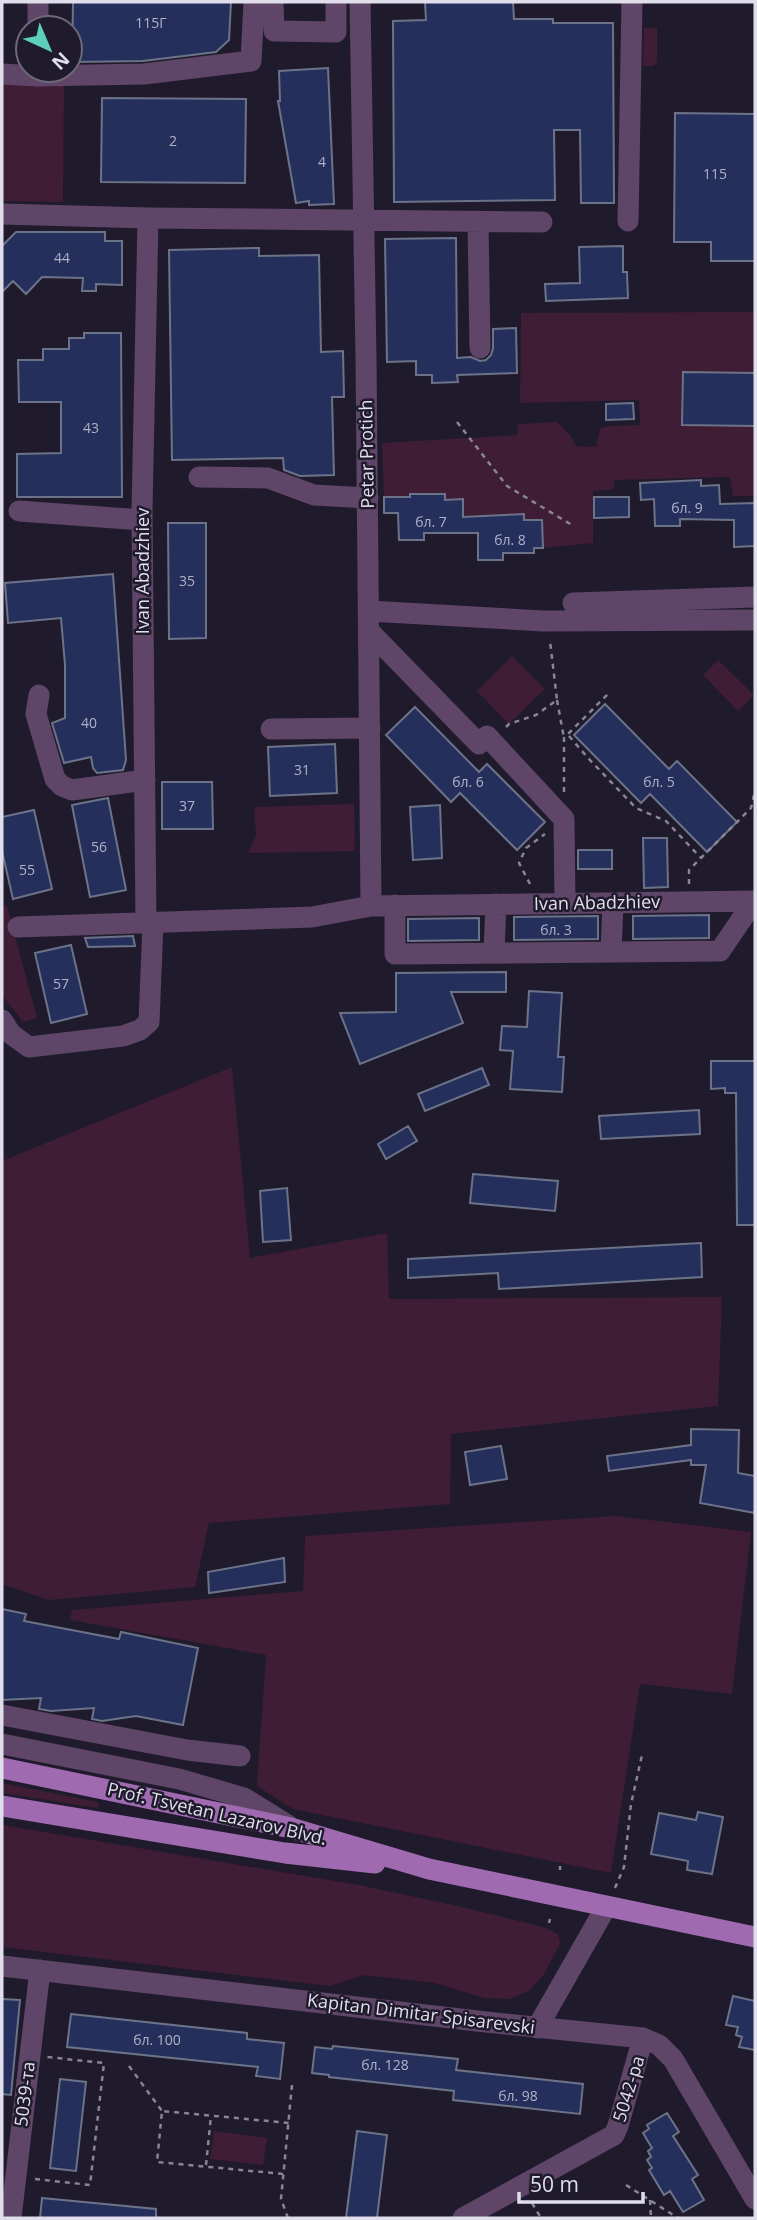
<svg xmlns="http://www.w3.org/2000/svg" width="757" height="2220" viewBox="0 0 757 2220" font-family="'Open Sans',sans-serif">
<rect width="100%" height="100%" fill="#1f1b2d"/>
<path fill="#3f1d34" d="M644,28H657V62L654,66H643Z
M64,84L63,202L2,201V85Z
M755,312V373L683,372V425L755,426V496H733L730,477L614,480V489L593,491V543L543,548L542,520H524V514L463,517V500H445V494L384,497L382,443L517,435L518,424L557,422L571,436L576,446L596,447L600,428L611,426L640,425L639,400L520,403L521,313Z
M512,656L545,689L509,724L477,691Z
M718,660L754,695L738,711L703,675Z
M354,804L355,851L248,853L256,835L254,807Z
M7,906L37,1018L23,1022L2,995V907Z
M232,1067L250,1258L387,1233L389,1299L722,1297L718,1406L451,1434L450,1504L209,1523L195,1587L49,1600L2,1584V1161Z
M616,1516L751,1532L732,1694L640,1684L611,1873L293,1809L257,1786L266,1655L70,1620L72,1610L303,1591L305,1536Z
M2,1783L98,1802L99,1805L97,1808L2,1793Z
M2,1825L359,1885L458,1906L543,1927L558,1934L560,1944L544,1974L529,1991L510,1999L484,1998L435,1983L364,1975L330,1986L2,1947Z
M214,2131L267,2138L263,2165L210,2159Z"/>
<path fill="#252f5c" stroke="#6c7388" stroke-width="2" d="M73,2H231L229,40L216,52L143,61L72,62Z
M425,2H513L514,19H553V23H613L614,203H581L580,130H554L555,200L394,202L393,21L426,20Z
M328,68L334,204L309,205V201L296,203L278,101H280L279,71Z
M102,98L246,99L245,183L101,182Z
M675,113L755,114V261H711V242H674Z
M16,232H105V241H122V285L96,284V291H82L83,278L42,277L26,294L13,281L2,292V246Z
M456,238L457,358L471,357L480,361L486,360L491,355L493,348V329L516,328L517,373L457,375L458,382L432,383V375H416V361L387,362L385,239Z
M623,246V272H627L628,298L546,301L545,284L580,283L579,247Z
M259,248V256L319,255L321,352L343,351L344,397H332L334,475L300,476L284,470L283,458L172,460L169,250Z
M84,333H121L122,497H17V454L61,453V402H19L18,360H43V349H69V338H84Z
M683,372L755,373V426L682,425Z
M633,403L634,419L606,420V404Z
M701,480V486L719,485L720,504L755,503V546L734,547V520L680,519V526H655L654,499L641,500L640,483Z
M410,494H445V500L463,499V517L524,514V520H542L543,548H534V553H503V560H478V533H424V540H399L398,513H384V497H410Z
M594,497H629V517L594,518Z
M168,523H206V638L169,639Z
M113,574L126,760L123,770L97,773L93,768L91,757L64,763L52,723L65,718V665L61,618L8,623L5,583Z
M605,704L669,769L677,761L737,822L707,852L650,794L641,803L574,735Z
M415,707L479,772L487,764L545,822L517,850L460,793L451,802L386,735Z
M335,744L337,793L270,796L268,747Z
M162,782H212L213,829H162Z
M108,798L126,890L90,897L72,805Z
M440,805L442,858L413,860L410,807Z
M34,810L52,889L13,899L2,851V817Z
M643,838H667L668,887L644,888Z
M578,850H612V869H578Z
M709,915V938L633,939V916Z
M598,916V939L514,940V917Z
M479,918V940L408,941V919Z
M133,936L135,946L88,947L85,938Z
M71,945L87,1014L51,1023L35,953Z
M506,972V992H451L463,1023L360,1064L340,1013L396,1012V973Z
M529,991L562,993L558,1057H564L562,1092L510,1089L513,1051L500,1050L502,1026L527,1027Z
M711,1061H755V1225H737L736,1093H725V1088L711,1089Z
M482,1068L489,1085L425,1111L418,1094Z
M699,1110L700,1134L601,1139L599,1116Z
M408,1126L417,1141L386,1159L378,1144Z
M473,1174L558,1181L555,1211L470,1203Z
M287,1188L291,1240L263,1242L260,1191Z
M701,1243L702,1277L499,1289L498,1273L408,1278V1259Z
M691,1429L739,1430L738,1473L755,1476V1513L700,1503L706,1465H691V1460L609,1471L607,1456L691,1445Z
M501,1446L507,1479L470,1485L465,1452Z
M284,1558L285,1582L209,1593L208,1572Z
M2,1609L26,1614L24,1621L119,1639L121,1632L198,1648L183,1725L136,1716L102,1721L92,1719L94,1708L51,1711L39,1709L41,1698L2,1700Z
M698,1812L723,1817L712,1874L687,1870L688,1861L651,1854L659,1813L696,1820Z
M733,1996L755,2001V2050L739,2047L742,2037L736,2035L738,2027L726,2025Z
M2,1999L20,2000L11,2095L2,2094Z
M71,2014L247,2033V2039L284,2043L280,2079L256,2076L258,2067L67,2047Z
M333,2046L458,2059L456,2070L583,2084L580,2114L453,2100L454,2091L329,2077V2075L312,2073L315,2047L332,2049Z
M60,2079L86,2082L76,2171L50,2168Z
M667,2113L679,2132L673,2136L698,2175L692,2179L704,2200L683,2212L670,2191L664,2195L649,2170L652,2168L647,2160L651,2157L648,2151L652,2148L643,2133L649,2129L647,2125Z
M357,2131L387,2135L377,2218H346Z
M42,2198L156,2209V2218H40Z"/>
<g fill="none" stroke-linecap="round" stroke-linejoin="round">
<path stroke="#898595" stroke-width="2.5" stroke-dasharray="5 5" stroke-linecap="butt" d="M457,422L507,486L572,525
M557,700L564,738
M506,727L509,724L536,715L557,700L550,641
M569,736L588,758L636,808L666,821L701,858
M564,792V738L608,694
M530,884L519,863L526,848L545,834
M689,884V870L751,808L755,791
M560,1870V1866
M615,1888L624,1867L631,1804L642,1755
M549,1923L550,1919
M129,2066L162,2111
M206,2165L211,2116
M283,2174L157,2162L162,2111L289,2123
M35,2179L90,2185L104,2063L47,2057
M626,2185L678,2218
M650,2200L651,2218
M532,2203L541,2218
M288,2218L281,2199L292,2085"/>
<path stroke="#5f4567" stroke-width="21" d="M273,2L274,31L336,32V2
M360,2L366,357L371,906
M38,28V2
M2,74L37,76L144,74L251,61L254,2
M2,214L148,218L542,222
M628,221L632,2
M478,222L480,348
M199,477L268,478L314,495L368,498
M19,511L142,520
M573,603L755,597
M369,611L543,621L755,620
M369,631L479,744L487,736L564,819L565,903
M39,695L36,714L55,779L62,786L72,790L145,780
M271,729L370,728
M395,905V954L720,951L754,901
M146,923L142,512L148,218
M18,927L312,917L371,906L755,901
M611,952L613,903
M494,953L496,904
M2,1020L11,1034L29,1047L123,1036L140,1030L149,1022L153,923
M2,1715L187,1750L240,1756
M2,1744L179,1779L244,1798L289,1826
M2,1966L486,2022L643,2038L659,2045L673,2059L755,2199
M537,2028L606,1907
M11,2218L40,1970
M463,2218L614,2135L618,2126L643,2038"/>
<path stroke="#a06ab1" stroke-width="21" d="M2,1768L291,1828L429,1869L755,1937
M2,1806L285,1853L375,1863"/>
</g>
<g text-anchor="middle" stroke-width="5" stroke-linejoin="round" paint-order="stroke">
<g font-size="14" fill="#b2b2c7">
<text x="151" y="28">115Г</text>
<text x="173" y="146">2</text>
<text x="322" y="167">4</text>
<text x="715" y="179">115</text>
<text x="62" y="263">44</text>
<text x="91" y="433">43</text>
<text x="687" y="513">бл. 9</text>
<text x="431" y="527">бл. 7</text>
<text x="510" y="545">бл. 8</text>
<text x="187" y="586">35</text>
<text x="89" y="728">40</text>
<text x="302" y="775">31</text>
<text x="468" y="787">бл. 6</text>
<text x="659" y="787">бл. 5</text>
<text x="187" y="811">37</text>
<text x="99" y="852">56</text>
<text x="27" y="875">55</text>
<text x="556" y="935">бл. 3</text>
<text x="61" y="989">57</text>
<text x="157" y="2045">бл. 100</text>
<text x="385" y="2070">бл. 128</text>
<text x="518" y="2101">бл. 98</text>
</g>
<g font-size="18" fill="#e1deeb" stroke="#1f1b2d">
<text transform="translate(367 454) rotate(-91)" y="6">Petar Protich</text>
<text transform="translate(143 571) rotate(-90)" y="6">Ivan Abadzhiev</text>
<text transform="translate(597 903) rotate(-1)" y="6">Ivan Abadzhiev</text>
<text transform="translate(217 1814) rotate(13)" y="6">Prof. Tsvetan Lazarov Blvd.</text>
<text transform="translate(421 2014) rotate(7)" y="6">Kapitan Dimitar Spisarevski</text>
<text transform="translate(629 2089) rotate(-73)" y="6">5042-ра</text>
<text transform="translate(25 2094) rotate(-83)" y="6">5039-та</text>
</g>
</g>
<rect width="757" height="2220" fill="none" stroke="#e1deeb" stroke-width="7"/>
<g transform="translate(49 49) rotate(136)"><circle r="33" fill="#1f1b2d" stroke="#6d6979" stroke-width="2"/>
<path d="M0-5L12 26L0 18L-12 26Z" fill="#5cceba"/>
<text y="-10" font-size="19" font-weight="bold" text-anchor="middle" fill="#e1deeb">N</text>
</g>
<path d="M519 2192v10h124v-10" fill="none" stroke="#e1deeb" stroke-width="3.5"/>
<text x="530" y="2192" font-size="21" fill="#e1deeb" stroke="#1f1b2d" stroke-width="5" paint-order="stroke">50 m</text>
</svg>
